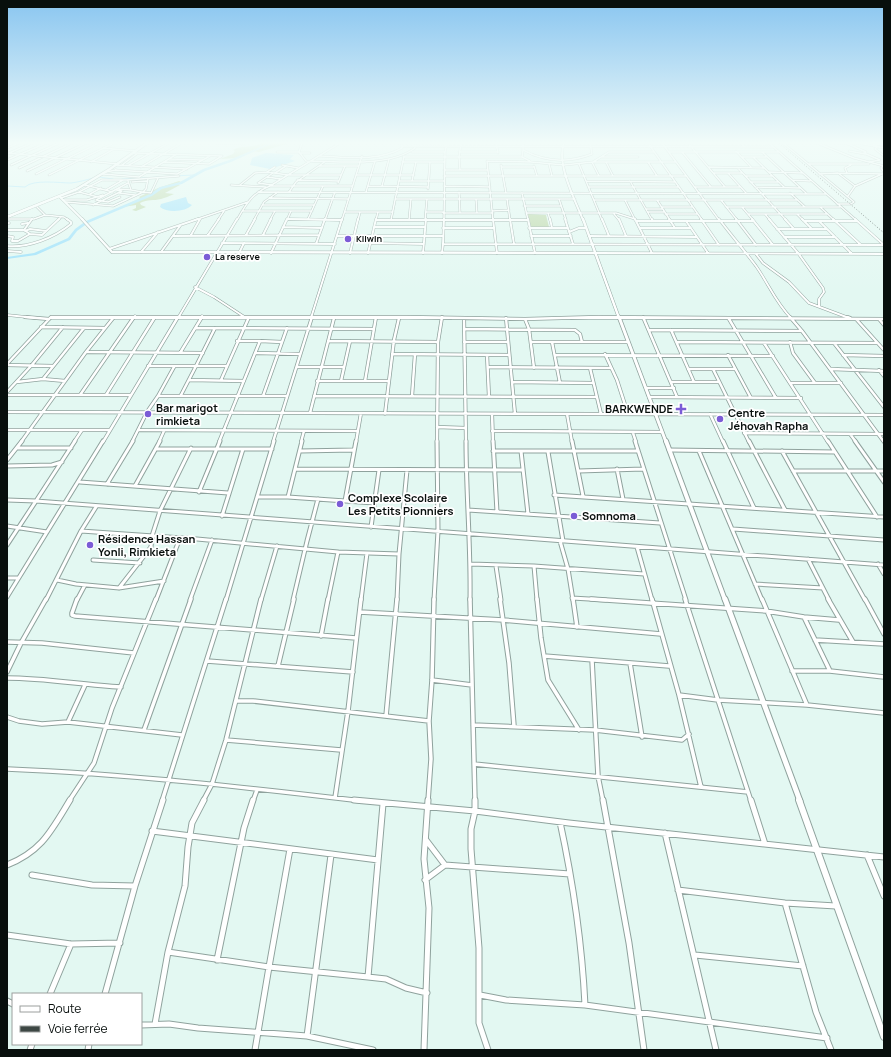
<svg xmlns="http://www.w3.org/2000/svg" width="891" height="1057" viewBox="0 0 891 1057" font-family="Manrope,sans-serif">
<rect width="100%" height="100%" fill="#e3f8f2"/>
<path fill="#bbd7a7" d="M259,143H290L259,152L252,151L237,158L220,159L233,154L235,151L233,150C242,145 251,148 260,144Z
M179,181L181,182L178,184L180,185L165,193L174,194C169,196 165,198 161,199C153,201 148,199 140,203L141,205L146,207L136,211L132,210L136,208V205L123,207L140,198L139,197L158,188Z
M528,214L546,215L549,227H530Z"/>
<path fill="#9de1fb" d="M266,153L294,155L290,159L295,161L270,169L250,165L252,158Z
M186,197L188,203L192,205C186,212 167,213 160,207L161,204Z"/>
<g fill="none" stroke-linecap="round" stroke-linejoin="round">
<path stroke="#9de1fb" stroke-width="1" d="M174,176L194,175
M99,177L113,179
M122,179L159,177
M7,186L25,187C33,179 60,183 71,183C79,182 86,180 93,178"/>
<path fill="#9de1fb" fill-rule="evenodd" d="M270,143H273L231,162L205,171L182,184L162,189L152,196L88,223L77,231L70,240L36,255L7,259V257L34,253L68,238L75,229L86,221L150,194L160,187L180,182L203,169L229,160Z"/>
<g stroke="#8fa29d" stroke-width="2.5">
<path id="minor-far5" d="M216,143L245,144
M302,143L299,152L306,161C338,161 388,168 415,148V143
M496,143L498,153
M523,143V150C545,162 569,163 592,154L590,143
M648,143L702,220
M662,143L719,220
M688,143L725,187
M740,143L745,147
M769,143L856,220
M783,143L854,202L851,204H837
M817,143L854,158L884,166
M839,143L864,144L884,148
M846,143L866,152L864,153L880,160L869,162
M870,143L876,145L884,144
M785,144L792,143
M403,146L774,147
M877,147L875,149L884,156
M7,148L19,143
M103,148L136,151
M523,150L522,157L530,161
M736,151L751,167
M849,151L865,154
M277,152H299
M412,152H445
M459,152H498
M669,152H779
M682,152L711,187
M762,152L806,193
M7,153L118,164
M9,153L32,143
M134,153L222,156
M299,153H310
M320,156C347,157 378,162 402,148V143
M404,157H522
M602,157H638
M741,157H766
M753,157L784,187
M170,159L202,160
M7,160L46,143
M487,161L531,162L564,165L593,162H676
M487,161L493,220
M91,162L114,149
M164,162L209,164L222,156
M402,162H445
M592,162L599,176
M593,162L609,152H654
M606,162L613,176
M648,162L657,176
M549,164L552,176
M579,164L602,220
M809,164H869
M11,165L59,143
M116,165L187,169
M122,165L138,153
M129,165L169,143
M282,165L298,168
M501,165L506,193
M884,165L881,168L884,172
M319,166H359
M534,166L537,176
M141,167L182,143
M501,167H534
M709,167L764,168
M737,167L786,220
M19,168L72,143
M115,170L177,174L210,156
M444,170H488
M460,170L459,157L461,143
M27,171L86,143
M106,172L116,170
M267,172L275,167
M769,172L803,173
M275,173L286,166
M713,173H742
M728,173L746,193
M847,173L845,168L851,165
M36,174L99,143
M103,174L139,177L177,154
M819,174L838,173
M49,175L114,143
M356,175H414
M444,176H686
M745,176H773
M267,177L281,179
M297,180L339,181
M792,180L810,181
M128,181L131,190L142,192
M399,181H444
M412,181L416,162
M586,181L675,182
M630,181L652,220
M132,182L147,181
M750,182H779
M338,183L345,166
M85,185L113,192
M231,185L266,187
M240,185L255,173L267,172L288,175H341
M272,185L258,183L273,173
M271,186H353
M368,186L428,187
M382,186L389,159
M444,186L490,187
M855,186L838,173L884,174
M589,187H679
M695,187H740
M755,187L800,188
M119,189L131,190
M428,189L430,162
M106,190L123,180
M79,192L98,197
M143,192L151,193L158,178
M258,192L826,194
M289,192L296,182L326,161
M366,192L375,161
M459,192L460,213
M119,193L135,195
M522,193L528,220
M790,193L805,207
M90,194L101,188
M848,196L855,186L882,174
M120,197L108,202L96,200L128,183
M61,198L79,192L102,180H127L179,176
M269,198L349,199
M395,199H575
M476,199L477,213
M507,199L510,220
M559,199L566,220
M63,200H87L103,195
M594,200H798
M625,200L635,220
M657,200L670,220
M721,200L737,220
M66,202L113,206L143,192L146,189L148,179
M93,205L122,191L116,190
M262,205H314
M524,206H561
M37,207L45,215
M661,207H693
M726,207H840
M742,207L753,220
M820,207L834,220
M646,209H662
M242,211H312
M492,211L509,210
M345,212H393
M426,212H443
M648,212H665
M443,213H493
M526,213H616L635,219
M548,213L550,220
M614,214L619,220
M665,214H697
M748,214H828
M765,214L770,220
M797,214L803,220
M7,219H34L45,215L64,217L68,220
M287,219L342,220
M308,219L323,186
M58,220L61,217
M195,220L248,202
M218,220L224,211
M237,220C246,204 252,193 270,186L340,143
M254,220L264,202L278,192
M270,220L275,211
M287,220L291,211
M325,220L335,192
M342,220L362,156
M358,220L360,212
M376,220H527
M376,220L378,212
M391,220L404,156
M409,220L411,199
M425,220L427,199
M444,220L445,152L447,143"/>
</g>
<g stroke="#8fa29d" stroke-width="3">
<path id="minor-far4" d="M288,219L342,220
M493,219L497,253
M510,219L514,244
M528,219L535,253
M550,219L552,228
M565,219L573,244
M602,219L609,236
M619,219L626,236
M635,219L652,253
M652,219L653,221
M669,219L675,228
M701,219L719,245
M719,219C731,235 744,250 756,266C768,283 776,303 791,318
M736,219L756,245
M752,219L773,245
M769,219L798,253L823,288L824,292L819,299V306
M785,219L794,229
M802,219L811,228
M833,219L861,245
M855,219L884,245
M376,220H527
M636,221H754
M686,221L708,253
M804,221H856
M819,221L852,254
M7,223H9
M22,224L28,223
M283,227L322,228
M374,227H424
M443,228H494
M529,228H568
M640,228H691
M777,229H827
M7,230H24L30,234
M24,230L32,219
M25,231L30,229L46,231
M569,232L579,228H586
M191,235L200,219
M208,235L219,219
M246,235L255,219
M263,235L271,219
M7,236L13,237L12,241H18L30,234L42,235L59,219
M173,236L319,235
M337,236H443
M531,236H571
M589,236L696,237
M784,237H835
M222,243L335,244
M370,243L424,244
M316,244L325,219
M443,244L444,219
M7,246C28,248 54,238 71,224V222L67,219
M109,249L198,219
M7,251L21,252
M141,252L158,232
M161,252L180,226
M239,253L244,243
M271,253L287,219
M350,253L358,219
M368,253L376,219
M423,253L426,219
M442,253L443,244L884,245
M595,253L884,254
M756,254L763,263L789,282L809,303L849,318
M195,287L214,297L243,316
M7,315L36,318
M50,318H451
M134,318L135,316
M178,318L237,219
M201,318L202,316
M311,318L342,219
M571,318H705"/>
</g>
<g stroke="#8fa29d" stroke-width="4">
<path id="minor-far3" d="M25,317L49,319
M643,317L677,397
M790,317L802,331L884,442
M847,317L850,318
M464,318L466,442
M506,318L515,414
M525,319L529,329L534,368
M729,319L776,398
M856,319L884,350
M879,319L884,325
M41,327L105,328
M196,328L374,329
M215,328L196,366H227
M464,329L575,330L580,334L582,342
M649,330L802,331
M671,330L694,382
M260,341L282,342
M328,341L438,342
M464,342H508
M531,342H628
M552,342L560,383
M677,342L877,343
M790,342L793,353L815,383
M764,343L828,442
M834,343L884,407
M87,352L203,353
M180,353L202,317
M256,353L300,354
M392,354L509,355
M605,354L617,380L628,414
M487,355L489,397
M555,355L773,356
M728,355L751,398
M843,355L884,356
M7,364L51,317H407L525,319L598,317L884,319
M7,365L53,366
M148,366H196L181,395
M297,367H344
M488,367L611,368
M590,368L601,414
M688,369H735
M713,369L749,442
M831,369L884,371
M879,370L884,376
M189,380L244,381
M221,380L249,317
M65,381L43,379L84,328
M317,381H388
M341,381L350,341
M365,381L376,317
M17,382L43,379
M512,382L592,383
M671,382H719
M792,383H841
M646,388H674
M7,392L31,366L63,327
M7,395H131
M80,395L134,317
M106,395L155,317
M158,396L174,367
M263,396L287,328
M314,396L597,397
M412,396L415,354
M649,397L801,398
M7,412L884,415
M310,413L334,318
M385,414L394,340L399,318
M492,414L493,442
M567,414L572,442
M710,414L723,442
M437,427L465,428
M7,430H110
M139,430L357,431
M492,431L662,432
M633,433L636,442
M744,433L884,434
M850,434L856,442
M21,442L86,352L114,317
M74,442L82,430
M103,442L178,317
M132,442L147,412L158,396H287
M159,442L164,431
M219,442L260,341H237
M273,442L312,317
M301,442L304,431
M356,442L361,413
M437,442L438,342L442,317"/>
</g>
<g stroke="#8fa29d" stroke-width="5">
<path id="minor-far2" d="M75,441L36,501L884,565
M466,441C466,494 471,547 470,600
M493,441L497,512
M572,441L583,496
M635,441L686,600
M723,441L754,508
M749,441L785,510
M828,441L877,517
M855,441L884,482
M17,448H71
M156,449H272
M669,450L835,452
M300,451L353,450
M493,451H638
M521,451L528,514
M699,451L762,600
M782,451L865,600
M548,452L563,541
M7,460L22,441
M7,466L52,465L62,462
M296,469L523,470
M617,469L623,499
M579,471L643,469
M793,471H884
M80,482L228,493
M107,484L133,441
M135,486L160,441
M199,492L220,441
M554,495L884,517
M257,497H288L374,503
M288,497L302,441
M7,500L36,501
M345,501L356,441
M468,510L660,523
M222,516L243,449
M7,526L47,532
M371,527L379,470
M733,529L884,540
M81,531L197,539L338,552L399,554
M560,541L568,569L573,600
M7,545L36,501
M637,547L652,600
M808,559L829,600
M93,560L140,563
M471,564L534,566L644,574
M878,564L884,574
M496,566L501,600
M534,566L537,600
M7,578H18
M57,580L76,584L119,588L164,581
M755,584L823,588
M119,588L151,547L152,536L160,511L191,448
M7,597L103,441
M572,598L606,600
M46,600L81,531L96,507
M77,600L85,585
M156,600L180,538
M190,600L212,540
M226,600L274,441
M261,600L277,546
M293,600L307,541L318,499
M328,600L338,552
M361,600L367,553
M397,600L399,554L407,470
M434,600L438,531L437,441"/>
</g>
<g stroke="#8fa29d" stroke-width="5.5">
<path id="minor-far1" d="M77,599L72,613V615L75,616L356,638
M470,599L475,801
M500,599L509,663L514,726
M537,599L541,638L548,680L579,730
M573,599L577,627
M591,599L766,611L804,617L839,620
M652,599L679,695L701,787
M685,599L751,801
M762,599L807,705
M828,599L853,642
M865,599L884,634
M360,612L503,620L661,634
M804,617L830,671
M321,636L328,599
M815,640L884,644
M7,642L42,643L134,653
M544,656L669,666
M592,660L598,776L603,801
M207,661L353,672
M630,663L642,737
M278,666L294,599
M792,671H830L884,677
M7,672L21,643L46,599
M7,678C45,678 83,685 121,687
M432,680L472,685
M679,695L718,700L807,705L884,713
M237,701H253L429,721
M386,716L397,599
M7,717L19,721L42,724L68,722L182,735
M68,722L85,685
M473,725L595,730L682,740L689,734
M144,730L191,599
M226,740L341,750
M474,764L748,792
M7,769C126,774 244,787 362,801
M335,798L348,711L361,599
M69,801L94,763L112,708L156,599
M162,801L226,599
M203,801L212,784L226,740L261,599
M253,801L257,790
M428,801L431,759L429,721L432,680L434,599"/>
</g>
<g stroke="#8fa29d" stroke-width="7">
<path id="minor" d="M354,800L475,811L569,823L884,857
M475,800V811L471,829V849L479,948V1023L488,1050
M603,800L629,943L644,1050
M751,800L765,844
M560,822C573,882 582,944 585,1005
M152,831L378,860
M665,833L716,1050
M426,840L445,865
M290,849L269,967L368,977L383,804
M867,855L884,896
M7,865C42,851 51,831 70,800
M32,875L92,885L135,886
M425,880L445,865L570,874
M678,890L785,903L836,906
M785,903L816,1012L831,1050
M7,935L71,944L120,943
M168,952L269,967L255,1050
M695,955L803,966
M217,960L244,828L253,800
M368,977L386,979L406,988L427,993
M50,994L71,944
M105,994L135,886L163,800
M480,995L506,1000L585,1005L827,1038
M7,1001L13,1004
M155,1024L168,952L185,886L188,847L192,823L204,800
M141,1025L169,1024L198,1028L307,1036L373,1050
M307,1036L331,855
M30,1050L32,1044
M88,1050L89,1044
M424,1050L429,908L424,859L428,800"/>
</g>
<g stroke="#8fa29d" stroke-width="3">
<path id="tertiary-far5" d="M564,143C556,164 575,200 583,220
M60,197L83,220"/>
</g>
<g stroke="#8fa29d" stroke-width="3.5">
<path id="tertiary-far4" d="M82,219L112,252L595,253
M583,219L619,318"/>
</g>
<g stroke="#8fa29d" stroke-width="4.5">
<path id="tertiary-far3" d="M619,317L666,442"/>
</g>
<g stroke="#8fa29d" stroke-width="6">
<path id="tertiary-far2" d="M666,441L725,600"/>
</g>
<g stroke="#8fa29d" stroke-width="7">
<path id="tertiary-far1" d="M725,599L800,801"/>
</g>
<g stroke="#8fa29d" stroke-width="8">
<path id="tertiary" d="M799,800L884,1037"/>
</g>
<g stroke="#8fa29d" stroke-width="3.5">
<path id="primary" d="M7,217L77,189L110,169L147,143"/>
</g>
<use href="#minor-far5" stroke="#fff" stroke-width="1.5"/>
<use href="#minor-far4" stroke="#fff" stroke-width="2"/>
<use href="#minor-far3" stroke="#fff" stroke-width="2.5"/>
<use href="#minor-far2" stroke="#fff" stroke-width="3"/>
<use href="#minor-far1" stroke="#fff" stroke-width="3.5"/>
<use href="#minor" stroke="#fff" stroke-width="5"/>
<use href="#tertiary-far5" stroke="#fff" stroke-width="2"/>
<use href="#tertiary-far4" stroke="#fff" stroke-width="2.5"/>
<use href="#tertiary-far3" stroke="#fff" stroke-width="3"/>
<use href="#tertiary-far2" stroke="#fff" stroke-width="4"/>
<use href="#tertiary-far1" stroke="#fff" stroke-width="5"/>
<use href="#tertiary" stroke="#fff" stroke-width="6"/>
<use href="#primary" stroke="#fff" stroke-width="2.5"/>
<path stroke="#3d4744" stroke-width="1" stroke-dasharray="1 2" stroke-linecap="butt" d="M779,143L884,233"/>
</g>
<linearGradient id="sky" x2="0" y2="1"><stop stop-color="#8ac6f0"/><stop offset="0.49" stop-color="#f2fcf9"/><stop offset="1" stop-color="#f2fcf9" stop-opacity="0"/></linearGradient>
<rect width="891" height="291" fill="url(#sky)"/>
<g fill="#7b5cd6" stroke="#fff" stroke-width="1.5">
<circle cx="348" cy="239" r="4"/>
<circle cx="207" cy="257" r="4"/>
<path d="M679 403h4v4h4v4h-4v4h-4v-4h-4v-4h4z"/>
<circle cx="148" cy="414" r="4"/>
<circle cx="720" cy="419" r="4"/>
<circle cx="340" cy="504" r="4"/>
<circle cx="574" cy="516" r="4"/>
<circle cx="90" cy="545" r="4"/>
</g>
<g text-anchor="middle" stroke-width="3.5" stroke-linejoin="round" paint-order="stroke">
<g font-size="9" font-weight="bold" fill="#080f0d" stroke="#fff" text-anchor="start">
<text x="356" y="242">Kilwin</text>
<text x="215" y="260">La reserve</text>
</g>
<g font-size="11" font-weight="bold" fill="#080f0d" stroke="#fff" text-anchor="start">
<text x="156" y="412">Bar marigot<tspan x="156" dy="13">rimkieta</tspan></text>
<text x="673" y="413" text-anchor="end">BARKWENDE</text>
<text x="728" y="417">Centre<tspan x="728" dy="13">Jéhovah Rapha</tspan></text>
<text x="348" y="502">Complexe Scolaire<tspan x="348" dy="13">Les Petits Pionniers</tspan></text>
<text x="582" y="520">Somnoma</text>
<text x="98" y="543">Résidence Hassan<tspan x="98" dy="13">Yonli, Rimkieta</tspan></text>
</g>
</g>
<rect width="891" height="1057" fill="none" stroke="#080f0d" stroke-width="16"/>
<rect x="12" y="993" width="130" height="52" fill="#ffffff" stroke="#9c9f9e"/>
<rect x="20" y="1006" width="20" height="6" fill="#ffffff" stroke="#9c9f9e"/>
<text x="48" y="1013" font-size="12" fill="#080f0d">Route</text>
<rect x="20" y="1026" width="20" height="6" fill="#3d4744" stroke="#9c9f9e"/>
<text x="48" y="1033" font-size="12" fill="#080f0d">Voie ferrée</text>
</svg>
